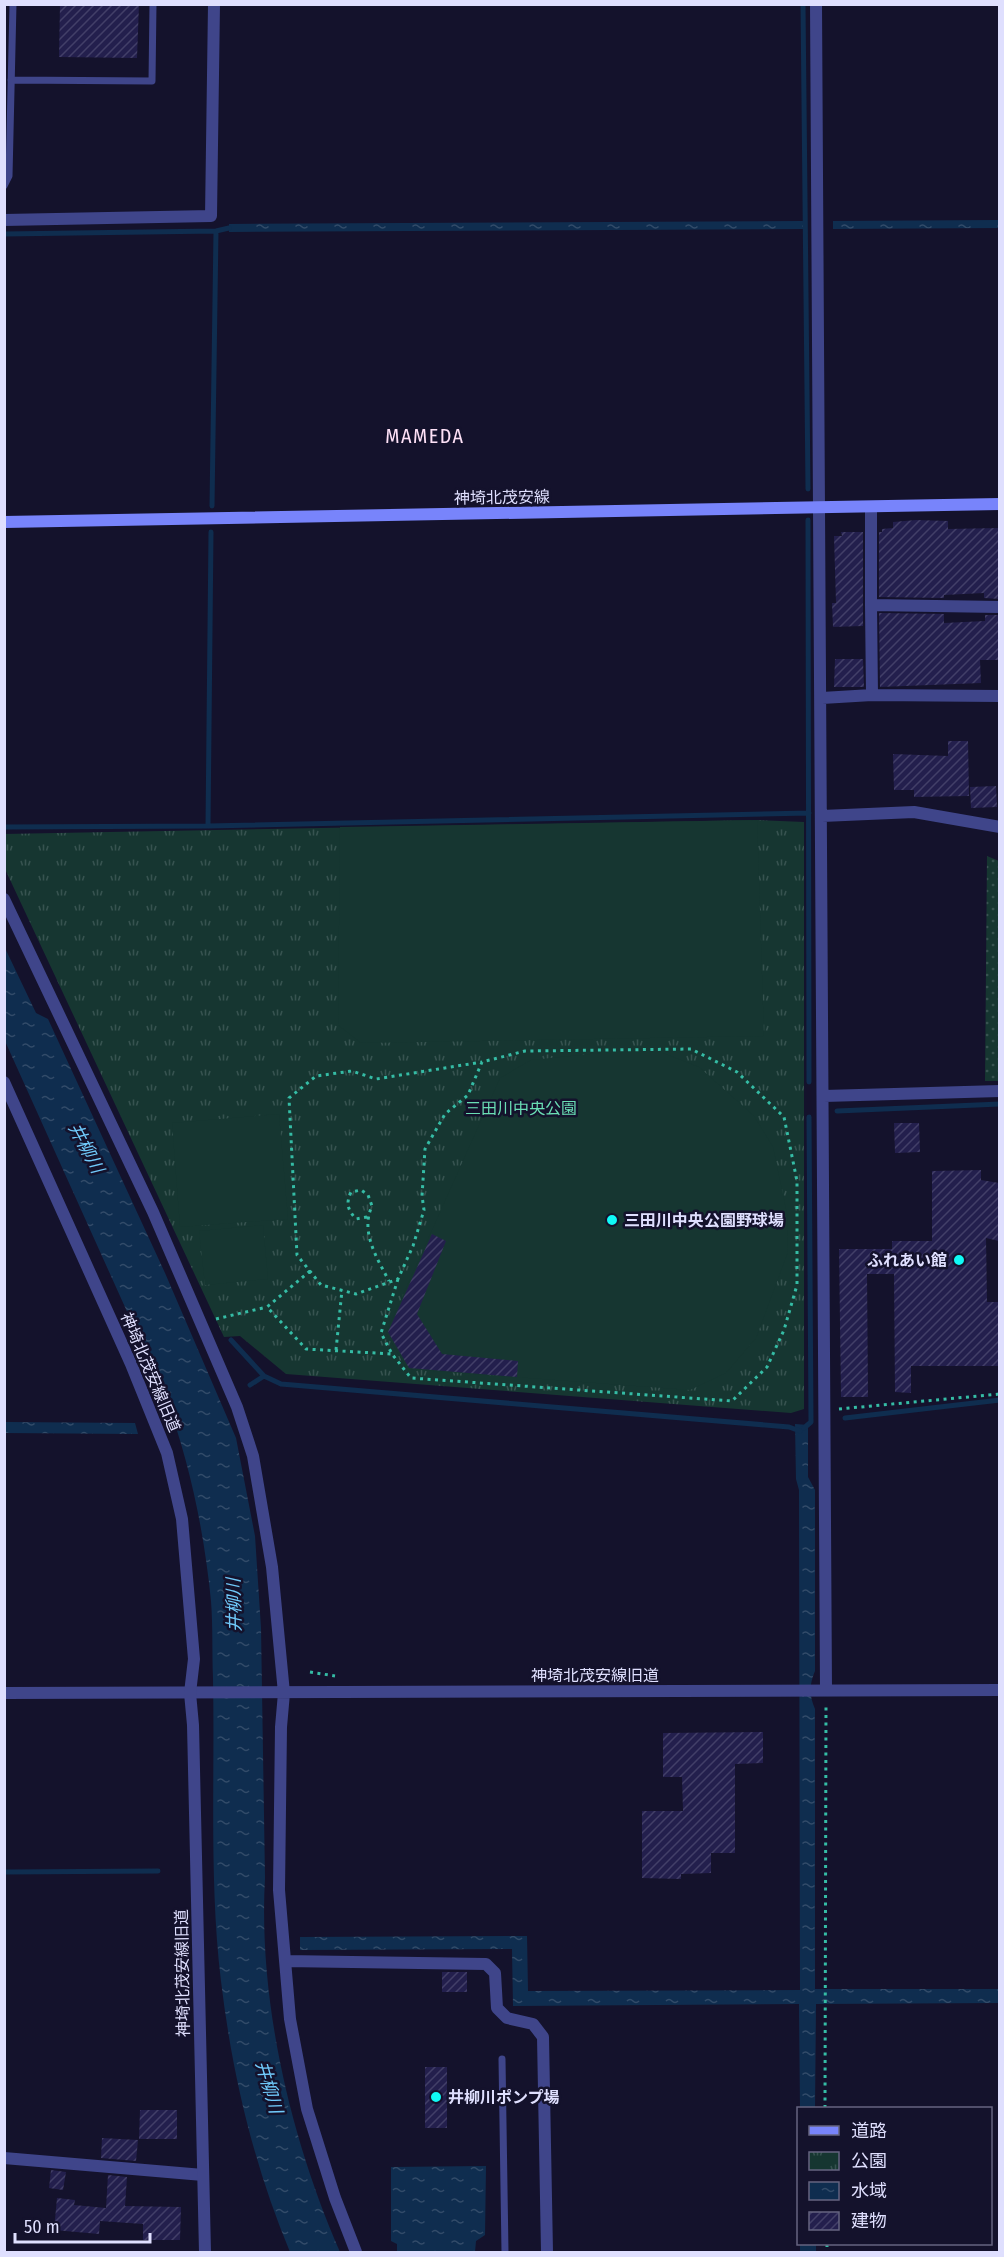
<svg xmlns="http://www.w3.org/2000/svg" width="1004" height="2257" viewBox="0 0 1004 2257" font-family="'Fira Sans Condensed','Noto Sans JP',sans-serif">
<defs>
<pattern id="grass-dots" width="8" height="8" patternUnits="userSpaceOnUse" patternTransform="scale(1.5)"><rect width="8" height="8" fill="#163631"/><path d="M2 2h.1M6 6h.1" fill="none" stroke="#375350" stroke-width="1.8" stroke-linecap="round"/></pattern>
<pattern id="park-tufts" width="24" height="20" patternUnits="userSpaceOnUse" patternTransform="scale(1.5)"><rect width="24" height="20" fill="#163631"/><path d="M3 7l-1-3M5 7V3M7 7l1-3M15 17l-1-3M17 17v-4M19 17l1-3" fill="none" stroke="#375350"/></pattern>
<pattern id="water-ripples" width="26" height="14" patternUnits="userSpaceOnUse" patternTransform="scale(1.5)"><rect width="26" height="14" fill="#0f2d4f"/><path d="M2 4q2-2 4 0t4 0M15 11q2-2 4 0t4 0" fill="none" stroke="#324b69"/></pattern>
<pattern id="building-hatch" width="6" height="6" patternUnits="userSpaceOnUse" patternTransform="scale(1.5)"><rect width="6" height="6" fill="#231f4d"/><path d="M-1 1l2-2M0 6l6-6M5 7l2-2" fill="none" stroke="#423f68"/></pattern>
</defs>
<rect width="100%" height="100%" fill="#14122c"/>
<path fill="url(#grass-dots)" d="M987,856L999,861V1081H985Z"/>
<path fill="url(#park-tufts)" d="M757,820L804,822V1409L791,1413L286,1374L240,1336L224,1337L5,869L4,834Z"/>
<path fill="#163631" d="M757,820L764,1036L361,1043L338,1025L340,827Z
M600,1053H663L699,1067L754,1116L773,1147L787,1214L788,1252L756,1338L726,1373L690,1390L407,1369L386,1333L500,1078L531,1060Z
M279,1114L288,1219L180,1227L172,1123Z
M263,1225L268,1279L205,1285L199,1231Z"/>
<path fill="url(#water-ripples)" d="M999,220V228L833,229V221Z
M803,221V229L229,232V224Z
M4,946L36,1013L48,1019L165,1273L236,1438L255,1536L261,1628L265,1878C258,2001 291,2140 340,2252H290C254,2166 232,2074 221,1981C209,1881 215,1778 213,1678C212,1652 213,1626 211,1601C204,1531 190,1464 166,1398L5,1041Z
M5,1422L135,1423L138,1434L5,1433Z
M795,1424L808,1425V1477L815,1490V1671C809,1685 809,1695 815,1709V1989H999V2003L816,2004L815,2108H800L799,2004L513,2006L512,1949L300,1950V1937L527,1936L528,1991L800,1990L799,1490L796,1479Z
M486,2166L485,2235L476,2241L475,2252H397V2244L391,2241V2167Z
M800,2244H816V2252H800Z"/>
<g fill="none" stroke-linecap="round" stroke-linejoin="round">
<path stroke="#0f2d4f" stroke-width="5" d="M803,4L808,489
M4,234L216,231L229,228
M212,506L216,231
M808,520L809,1082
M208,826L211,532
M4,827L208,826L809,813
M837,1111L1000,1104
M231,1340L264,1376
M250,1385L264,1376L281,1384L789,1427L800,1431
M845,1418L1000,1400
M804,1428L811,1422L809,1117
M4,1872L158,1871"/>
</g>
<path fill="url(#building-hatch)" d="M60,4H139L137,58L59,57Z
M916,520L948,521V529L999,528V599L984,598V593L944,595V598L879,597V532H882V529L893,528V522Z
M841,532H863V626L833,627L832,603H836L834,536H842Z
M879,613L944,614V623L985,621V615H999V660H980L981,683L880,687Z
M835,659H863L864,687H834Z
M948,741H968L969,796L914,797V790H894L893,754L948,756Z
M996,786L997,807L971,808L970,787Z
M894,1123H919L920,1152L895,1153Z
M981,1170V1180L999,1183V1241L986,1238L987,1302H999V1366H911V1393L895,1392L894,1274H867L868,1397H841L839,1249H892V1241H932V1171Z
M432,1234L446,1241L417,1314L442,1354L518,1361L517,1377L409,1368L388,1332Z
M763,1732V1763L735,1764V1853H711V1873L681,1874V1879L642,1878V1811H683L682,1777H663V1733Z
M442,1972H467V1992H442Z
M425,2067H447V2128H425Z
M140,2110H177V2139H139Z
M102,2138L138,2140L136,2161L101,2158Z
M51,2170L66,2172L63,2190L49,2188Z
M108,2175L127,2177L125,2206L181,2207L180,2240H143V2224L100,2221L99,2234L54,2230L57,2198L75,2200L74,2205L106,2208Z"/>
<g fill="none" stroke-linecap="round" stroke-linejoin="round">
<path stroke="#35bca5" stroke-width="3" stroke-dasharray="3 4.5" stroke-linecap="butt" d="M367,1217L356,1219C347,1209 346,1203 351,1192L361,1190L368,1195L372,1206C360,1232 377,1258 389,1281
M310,1271L267,1307L306,1349L392,1354
M398,1279L381,1333L392,1354L411,1378L732,1401L767,1367L784,1330L797,1285V1181L784,1117L737,1072L691,1049L525,1051L482,1062L468,1095L445,1114L425,1149L422,1196L424,1210L413,1246L398,1279L356,1294L321,1285L297,1255L289,1098L316,1076L352,1071L376,1079L482,1062
M216,1319L267,1307
M336,1350L342,1290
M839,1409L1000,1394
M310,1672L335,1676
M825,2108L826,1705
M827,2244V2252"/>
<path stroke="#3f458a" stroke-width="7" d="M11,80L152,81L153,4
M4,186L9,176L13,4
M502,2059L505,2252"/>
<path stroke="#3f458a" stroke-width="12" d="M816,4L826,1690
M4,220L211,216L214,4
M871,605V507
M872,695L871,605L1000,607
M822,698L872,695L1000,696
M822,816L914,812L1000,827
M4,899L153,1212L237,1407L253,1456L272,1567L284,1693L281,1727L279,1890L290,2019L307,2109L335,2198L356,2252
M824,1096L1000,1091
M4,1693L1000,1690
M285,1961L486,1964L495,1973L497,2008L507,2018L533,2024L543,2037L547,2252
M4,2158L203,2175"/>
<path stroke="#3f458a" stroke-width="12" d="M4,1082L131,1364L167,1453L182,1519L194,1659L190,1693L193,1725L205,2252"/>
<path stroke="#7884fb" stroke-width="12" d="M4,522L1000,504"/>
</g>
<g fill="#10f9f6" stroke="#14122c" stroke-width="2">
<circle cx="612" cy="1220" r="6"/>
<circle cx="959" cy="1260" r="6"/>
<circle cx="436" cy="2097" r="6"/>
</g>
<g text-anchor="middle" stroke-width="5" stroke-linejoin="round" paint-order="stroke">
<g font-size="16" fill="#dfdffe" stroke="#14122c">
<text transform="translate(502 497) rotate(-1)" y="6">神埼北茂安線</text>
<text transform="translate(151 1372) rotate(67)" y="6">神埼北茂安線旧道</text>
<text x="595" y="1681">神埼北茂安線旧道</text>
<text transform="translate(182 1973) rotate(-91)" y="6">神埼北茂安線旧道</text>
</g>
<g font-size="16" fill="#6adeb4" stroke="#14122c">
<text x="521" y="1114">三田川中央公園</text>
</g>
<g font-size="16" font-weight="bold" fill="#dfdffe" stroke="#14122c" text-anchor="start">
<text x="624" y="1226">三田川中央公園野球場</text>
<text x="947" y="1266" text-anchor="end">ふれあい館</text>
<text x="448" y="2103">井柳川ポンプ場</text>
</g>
<g font-size="18" font-style="italic" fill="#70cafb" stroke="#14122c">
<text transform="translate(86 1148) rotate(62)" y="6">井柳川</text>
<text transform="translate(234 1605) rotate(-91)" y="6">井柳川</text>
<text transform="translate(269 2087) rotate(74)" y="6">井柳川</text>
</g>
<g font-size="20" letter-spacing="1.5" fill="#fee1f7" stroke="#14122c">
<text x="425" y="443">MAMEDA</text>
</g>
</g>
<rect width="1004" height="2257" fill="none" stroke="#dfdffe" stroke-width="12"/>
<rect x="797" y="2107" width="195" height="138" fill="#14122c" stroke="#656480" stroke-width="1.5"/>
<rect x="809" y="2126" width="30" height="9" fill="#7884fb" stroke="#656480" stroke-width="1.5"/>
<text x="851" y="2137" font-size="18" fill="#dfdffe">道路</text>
<rect x="809" y="2152" width="30" height="18" fill="url(#park-tufts)" stroke="#656480" stroke-width="1.5"/>
<text x="851" y="2167" font-size="18" fill="#dfdffe">公園</text>
<rect x="809" y="2182" width="30" height="18" fill="url(#water-ripples)" stroke="#656480" stroke-width="1.5"/>
<text x="851" y="2197" font-size="18" fill="#dfdffe">水域</text>
<rect x="809" y="2212" width="30" height="18" fill="url(#building-hatch)" stroke="#656480" stroke-width="1.5"/>
<text x="851" y="2227" font-size="18" fill="#dfdffe">建物</text>
<path d="M15 2233v9h135v-9" fill="none" stroke="#dfdffe" stroke-width="3"/>
<text x="24" y="2233" font-size="18" fill="#dfdffe" stroke="#14122c" stroke-width="4.5" paint-order="stroke">50 m</text>
</svg>
